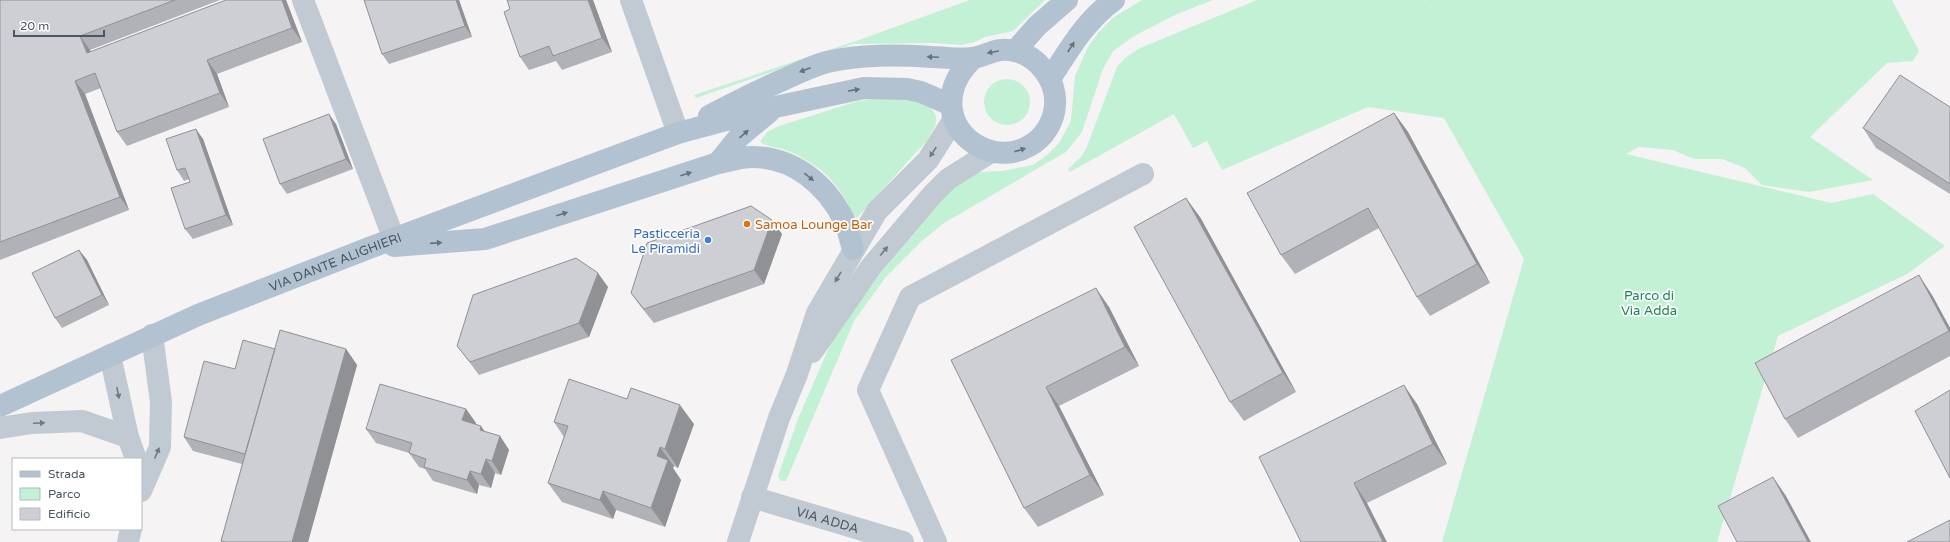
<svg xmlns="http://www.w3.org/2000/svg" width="1950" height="542" viewBox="0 0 1950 542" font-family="'Varela Round',sans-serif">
<rect width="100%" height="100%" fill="#f5f3f3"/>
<path fill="#c3f1d5" d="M970,0H1045L1013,31L985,37L975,42L962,45L933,43L853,44L696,98L694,95L856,41Z
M1142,0H1213L1177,14L1134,36L1113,51L1103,69L1082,132L1066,152L944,223L923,240L885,278L854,321L786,481H781L778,476L798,419L833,338L880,274L944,195L976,172L1002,171L1033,165L1047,155L1059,143L1071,121L1075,76L1088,47L1098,33L1114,17Z
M1257,0H1425L1426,2V0H1892L1919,51L1913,61L1887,63L1810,137L1873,180L1809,192L1762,185L1745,168L1722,159H1694L1673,150L1639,147L1626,154L1831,203L1873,194L1945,246L1907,274L1778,336L1717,542H1442L1524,259L1444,118L1368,107L1222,170L1207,141L1193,148L1174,114L1070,172L1068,169L1081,157L1086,149L1117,67L1125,58L1140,48Z
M984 102a23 23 0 1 1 46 0a23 23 0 1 1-46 0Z
M873,99C890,99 948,97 934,128C929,137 926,144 918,150L857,218C851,214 850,207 846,200C839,189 831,178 821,170C811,162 798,155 786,150C777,147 767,147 760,142L767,132L779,126L858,101Z"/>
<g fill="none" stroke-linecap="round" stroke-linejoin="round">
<g stroke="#c1cad2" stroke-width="22">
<path d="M303,0L394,239"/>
<path d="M631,0L678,133"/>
<path d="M812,352L871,267L932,195L948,179L991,152"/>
<path d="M110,355L128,437L136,459"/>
<path d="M0,428L32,423L82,421L128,437"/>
<path d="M141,491L160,447L161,402L152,335"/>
<path id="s1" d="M752,497L903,542"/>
<path d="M128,542L131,529"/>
<path d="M738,542L779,418L797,374L817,313L877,211L928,160L954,119"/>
<path d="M936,542L868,390L910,297L1143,174"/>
</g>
<g stroke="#b3c2d1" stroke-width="22">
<path d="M1015,51L1037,26L1067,0"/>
<path d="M1050,79C1069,50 1085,21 1114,0"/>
<path d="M709,116C734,103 759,90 785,79C798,73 812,66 827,62C861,54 897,55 932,57C945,57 959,60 971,58C987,57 995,46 1015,51C1038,56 1057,81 1055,105C1054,122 1044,138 1029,146C993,167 945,136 952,95C954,80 962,70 972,59"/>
<path d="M718,163L739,137L769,112"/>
<path d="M394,246L485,239L718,163C729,161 741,157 752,157C793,157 826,184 844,220C848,229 850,240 853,249"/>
<path id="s2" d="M0,406L198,315L369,248L678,133L775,107L864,88L907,89L921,92L951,105"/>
</g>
</g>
<path fill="#b0b2b7" d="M0,0H220L90,50L91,52L286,0L302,42L217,74L229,107L127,146L117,132L101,88L85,94L129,210L0,260Z
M459,0L472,37L389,64L382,54Z
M593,0L612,52L562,70L556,61L529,70L520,57Z
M1950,107V194L1876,148L1863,128Z
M1394,113L1408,132L1490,283L1430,316L1417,297L1379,228L1295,274L1281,255Z
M336,124L353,169L287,194L280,184Z
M203,139L233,225L193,239L185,229L190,182L189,179L184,181L177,170Z
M1200,217L1296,392L1244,421L1230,402Z
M782,234L764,284L654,323L641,307L631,293Z
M79,250L87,260L109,305L62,328L55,318Z
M608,287L589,337L479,375L467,359L457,346Z
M1932,295L1950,328V356L1798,438L1785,419Z
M1109,307L1139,366L1059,406L1104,495L1038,527L1024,508L951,360Z
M275,349H346L357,365L308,542H222L221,541L242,464L193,451L184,437L235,369Z
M1417,404L1447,464L1367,503L1301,542Z
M466,409L476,423L475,424L485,432L500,436L509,450L501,475L495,473L491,488L479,485L477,494L433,481L425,469L419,467L409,453L376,443L366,429Z
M554,422L694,424L678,468L674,466L673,468L681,480L665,527L616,510L613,519L562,502L548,483L564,437Z"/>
<path fill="#909195" d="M282,0H286L302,42L292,28Z
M456,0H459L472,37L465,26Z
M588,0H593L612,52L602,38Z
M80,36L90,50L97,67L87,53Z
M207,60L217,74L229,107L220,93Z
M75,81L85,94L129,210L120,197Z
M1394,113L1408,132L1490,283L1477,264Z
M329,114L336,124L353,169L346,159Z
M196,129L203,139L233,225L226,215Z
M1186,198L1200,217L1296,392L1283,373Z
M772,220L782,234L764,284L754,270Z
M79,250L87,260L109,305L102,295Z
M598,273L608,287L589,337L579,323Z
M1919,275L1932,295L1950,328V333Z
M1096,288L1109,307L1139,366L1125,347Z
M346,349L357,365L308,542H292Z
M1404,385L1417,404L1447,464L1433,444Z
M1046,387L1059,406L1104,495L1090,475Z
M680,405L694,424L678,468L665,449Z
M466,409L476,423L472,434L462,420Z
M481,426L491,440L480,430Z
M500,436L509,450L501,475L492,461Z
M660,447L674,466L673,468L681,480L665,527L651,508L657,456Z
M486,459L495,473L491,488L481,474Z
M470,471L479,485L477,494L467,480Z
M1773,477L1786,496L1811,542H1808Z
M1354,483L1367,503L1387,542H1383Z
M603,491L616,510L613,519L600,500Z"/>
<path fill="#cdcfd5" stroke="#909195" d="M0,0H175L80,36L87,53L226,0H282L292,28L207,60L220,93L117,132L95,73L75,81L120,197L0,242Z
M364,0H456L465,26L382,54Z
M507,0H588L602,38L553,56L549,46L520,57L504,12L510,9Z
M1900,75L1950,107V184L1863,128Z
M1394,113L1477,264L1417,297L1368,208L1281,255L1247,193Z
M329,114L346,159L280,184L263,139Z
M196,129L226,215L185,229L171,188L190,182L185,168L177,170L166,139Z
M1186,198L1283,373L1230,402L1134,227Z
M751,206L772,220L754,270L644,309L631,293L647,243Z
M79,250L102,295L55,318L32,273Z
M576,258L598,273L579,323L470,362L457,346L473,295Z
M1919,275L1949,331L1785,419L1755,363Z
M1096,288L1125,347L1046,387L1090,475L1024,508L951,360Z
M280,330L346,349L292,542H225L221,541Z
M243,340L275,349L245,454L184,437L204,361L235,369Z
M569,379L627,399L631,388L680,405L665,449L660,447L657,456L668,460L651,508L603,491L600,500L548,483L568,426L554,422Z
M380,384L466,409L462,420L481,426L480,430L500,436L492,461L486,459L481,474L470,471L467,480L424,467L426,459L409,453L412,443L366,429Z
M1404,385L1433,444L1354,483L1383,542H1301L1259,457Z
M1950,390V478L1915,411Z
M1773,477L1808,542H1737L1718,506Z
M1950,520V542H1907Z"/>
<defs><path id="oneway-solid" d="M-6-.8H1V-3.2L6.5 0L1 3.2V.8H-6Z"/></defs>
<g fill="#64717d">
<use href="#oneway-solid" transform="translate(1071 47) rotate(-57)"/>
<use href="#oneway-solid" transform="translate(993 52) rotate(170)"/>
<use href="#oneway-solid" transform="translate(933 57) rotate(-178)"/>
<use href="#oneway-solid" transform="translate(805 70) rotate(159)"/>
<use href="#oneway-solid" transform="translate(854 90) rotate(-9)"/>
<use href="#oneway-solid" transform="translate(744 134) rotate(-41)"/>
<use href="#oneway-solid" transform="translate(1020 150) rotate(-18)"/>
<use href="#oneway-solid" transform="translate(686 174) rotate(-18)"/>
<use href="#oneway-solid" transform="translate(809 177) rotate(39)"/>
<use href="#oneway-solid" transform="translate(562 214) rotate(-18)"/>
<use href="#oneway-solid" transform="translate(436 243) rotate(-4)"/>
</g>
<g fill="#6e7983">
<use href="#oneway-solid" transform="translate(933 152) rotate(123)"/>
<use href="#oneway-solid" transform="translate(884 251) rotate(-50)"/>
<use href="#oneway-solid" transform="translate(838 277) rotate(120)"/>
<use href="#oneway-solid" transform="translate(118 393) rotate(78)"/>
<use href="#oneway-solid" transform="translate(39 423) rotate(-2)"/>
<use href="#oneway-solid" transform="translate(157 453) rotate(-67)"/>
</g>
<circle fill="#e8710a" stroke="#fff" stroke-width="1.5" cx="747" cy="224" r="4"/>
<circle fill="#3f7fe0" stroke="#fff" stroke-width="1.5" cx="708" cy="240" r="4"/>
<g text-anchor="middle" stroke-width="3.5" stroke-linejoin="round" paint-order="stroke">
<g font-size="13" fill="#c56008" stroke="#fff" text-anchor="start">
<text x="755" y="229">Samoa Lounge Bar</text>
</g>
<g font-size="13" fill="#366cbe" stroke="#fff" text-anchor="end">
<text x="700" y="238">Pasticceria<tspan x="700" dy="15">Le Piramidi</tspan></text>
</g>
<g font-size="13" fill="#4a5661" stroke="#fff">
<text dy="5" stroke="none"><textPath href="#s2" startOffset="365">VIA DANTE ALIGHIERI</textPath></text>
<text dy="5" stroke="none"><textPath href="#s1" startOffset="79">VIA ADDA</textPath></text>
</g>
<g font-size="13" fill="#17864f" stroke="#fff">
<text x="1649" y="300">Parco di<tspan x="1649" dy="15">Via Adda</tspan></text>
</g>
</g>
<rect x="12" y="458" width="130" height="72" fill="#ffffff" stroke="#b7bbc0"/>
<rect x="20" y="471" width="20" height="6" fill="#b3c2d1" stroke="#b7bbc0"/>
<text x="48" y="478" font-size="12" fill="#4a5661">Strada</text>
<rect x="20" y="488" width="20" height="12" fill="#c3f1d5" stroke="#b7bbc0"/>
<text x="48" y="498" font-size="12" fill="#4a5661">Parco</text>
<rect x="20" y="508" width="20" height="12" fill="#cdcfd5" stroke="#b7bbc0"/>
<text x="48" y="518" font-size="12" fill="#4a5661">Edificio</text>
<path d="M14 30v6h90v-6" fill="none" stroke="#4a5661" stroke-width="2"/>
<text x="20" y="30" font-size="12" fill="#4a5661" stroke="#ffffff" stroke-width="3" paint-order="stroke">20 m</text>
</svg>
